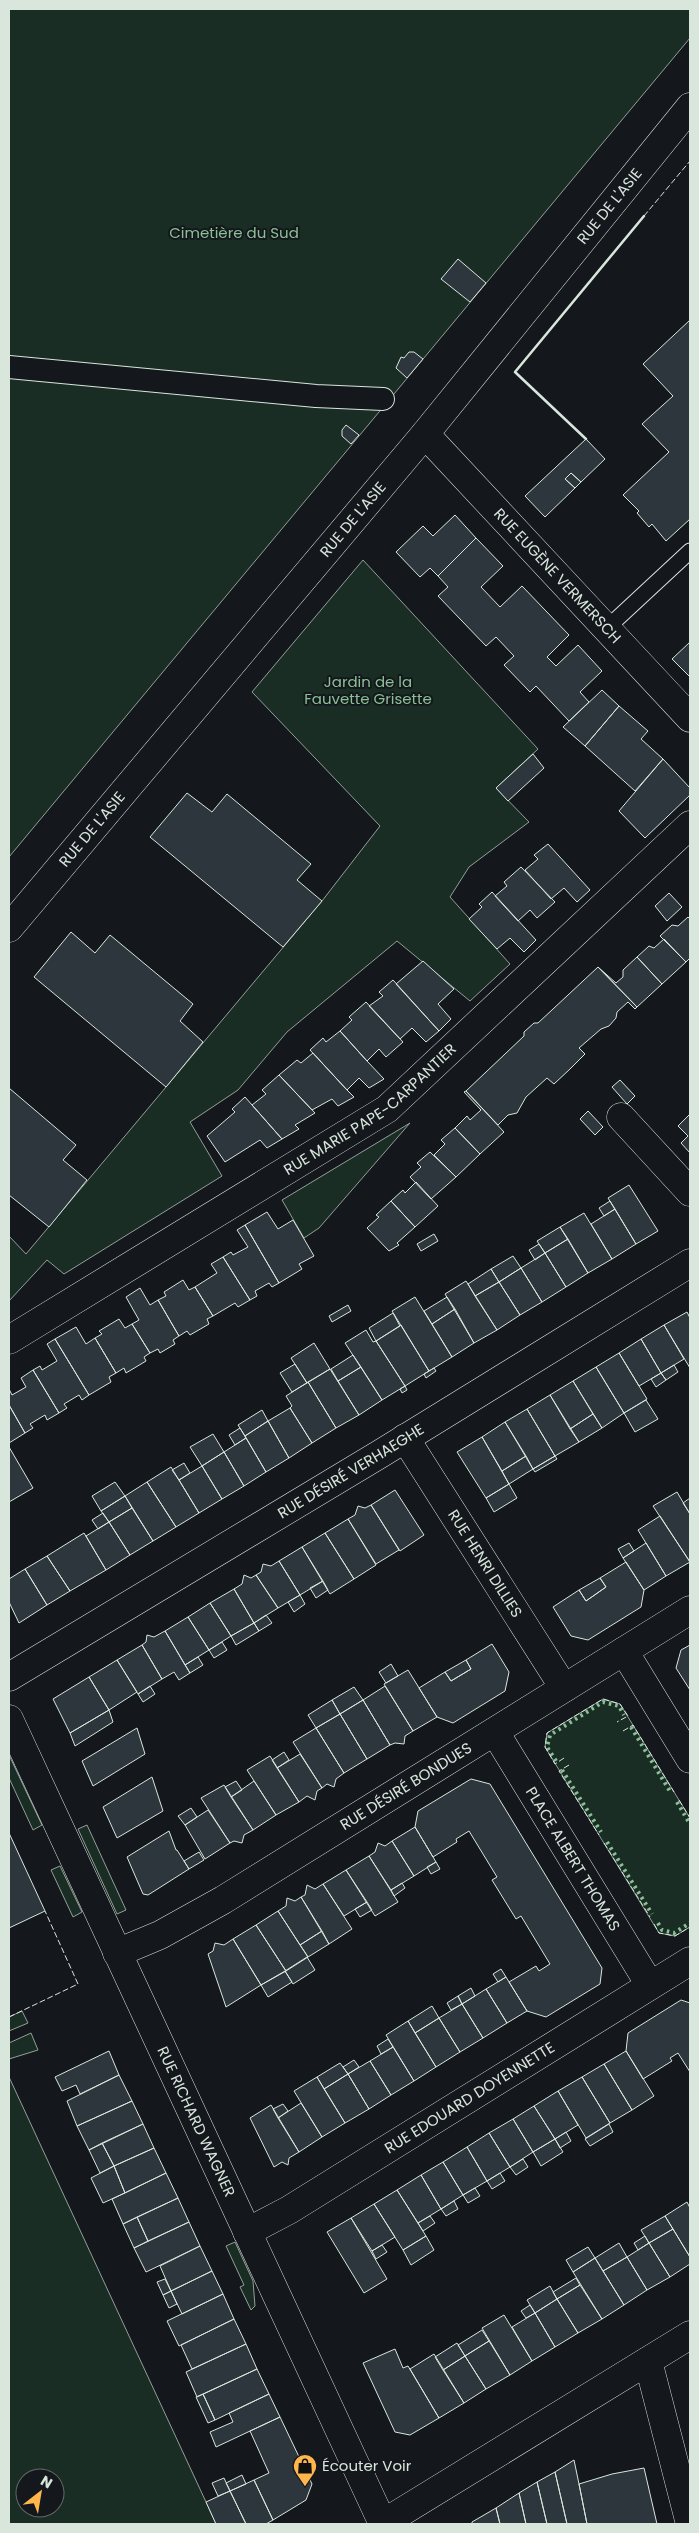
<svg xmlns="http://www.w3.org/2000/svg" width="699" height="2533" viewBox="0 0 699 2533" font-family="Poppins,sans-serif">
<rect width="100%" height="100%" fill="#14181c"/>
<path fill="#1a2d24" stroke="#939e99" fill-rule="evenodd" d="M9,9H690V38L9,857Z
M363,560L538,749L496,788L529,822L469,867L450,897L510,964L470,1001L397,941L287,1032L238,1090L190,1122L222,1176L64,1274L47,1260L9,1301V1236L26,1254L322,901L380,826L252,692Z
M410,1123L319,1228L304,1238L282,1200Z
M603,1699L620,1704L690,1818V1927L675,1936L659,1933L545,1747L547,1733Z
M9,1755L42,1825L33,1830L9,1778Z
M87,1825L126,1910L117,1914L78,1829Z
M60,1866L82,1912L73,1917L51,1870Z
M22,2011L28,2023L9,2031V2017Z
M31,2033L38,2050L9,2059V2043Z
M9,2077L206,2502L216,2524H9ZM25,2478H55V2508H25Z
M235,2242L253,2281L255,2306L251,2310L240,2287L244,2285L226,2246Z"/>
<path fill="#2c363c" stroke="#d8e6dc" d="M458,259L486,283L470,302L441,279Z
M690,320V519L666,541L652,524L649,527L637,513L639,511L623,495L669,452L642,424L673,396L643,364Z
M409,352H414L423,359L407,378L396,368L401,357L404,358Z
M346,425L359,435L351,444L342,436V430Z
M586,439L605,459L581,482L571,473L565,479L575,488L545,517L525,496Z
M571,473L581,482L575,488L565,479Z
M455,515L476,538L438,576L430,568L420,577L396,552L423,526L433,536Z
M476,538L503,566L481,587L500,607L522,586L569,635L547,657L556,666L578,645L602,671L580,692L589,702L569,721L536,686L530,692L504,665L514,656L496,637L486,646L438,596L448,587L438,576Z
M690,642V677L672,659Z
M602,690L619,706L585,746L563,727Z
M619,706L648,731L641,739L663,759L635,791L585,746Z
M533,754L544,768L508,801L496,788Z
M663,759L690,788V795L645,838L619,811Z
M187,793L212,812L227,794L311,864L297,880L322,901L283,947L150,837Z
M548,844L590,890L577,902L564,888L551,899L525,870L538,859L534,855Z
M521,867L555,902L537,918L530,910L518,921L495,896L507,886L504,882Z
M492,892L536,940L524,952L510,938L497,949L469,919L482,907L479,904Z
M669,893L682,907L667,921L655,906Z
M688,917L690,919V958L686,962L660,936L672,925L678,926Z
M71,932L95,953L110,935L193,1004L180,1021L203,1042L166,1087L34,977Z
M664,939L686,962L662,984L637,957L649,946L654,948Z
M637,957L662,984L637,1007L598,967L616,983L623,977V970Z
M423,961L454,989L438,1004L451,1019L439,1031L396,984Z
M598,967L637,1007L635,1009L628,1002L617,1012L616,1018L609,1026L601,1029L579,1048L585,1054L570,1069L554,1084L547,1078L526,1097L517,1113L508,1115L498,1125L466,1091L524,1036V1032L534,1023H538Z
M393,980L439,1031L426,1042L412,1028L400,1039L369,1006L383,996L379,992Z
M366,1002L403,1042L386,1057L379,1049L367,1061L340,1031L352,1020L349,1017Z
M340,1031L367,1061L384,1079L369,1088L359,1078L347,1090L310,1050L323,1038L326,1042Z
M313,1053L347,1090L354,1097L338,1106L332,1099L312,1110L279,1075L297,1060L301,1063Z
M279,1075L315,1113L295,1125L299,1129L282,1139L252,1105L266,1094L262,1090Z
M620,1080L635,1096L627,1104L612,1087Z
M9,1088L76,1145L63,1160L87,1180L49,1227L9,1195Z
M466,1091L504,1132L480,1154L455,1128L467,1116L470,1120L481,1110L464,1092Z
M245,1097L282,1139L267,1148L260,1140L225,1162L207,1136L235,1112L232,1109Z
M588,1111L603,1127L595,1135L580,1119Z
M690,1114V1153L681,1143L688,1136L678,1126Z
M455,1128L480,1154L456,1177L434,1155L445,1144L441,1140Z
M430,1152L456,1177L431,1199L410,1177L421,1167L417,1163Z
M416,1182L438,1206L415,1227L391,1201L403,1190L405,1193Z
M629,1185L658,1231L636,1244L608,1198Z
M391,1201L415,1227L397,1243L399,1245L389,1251L367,1228L379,1217L376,1215Z
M610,1201L615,1209L604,1216L599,1208Z
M615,1209L636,1244L612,1259L591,1224Z
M267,1212L278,1229L293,1220L314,1256L299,1264L302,1269L279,1283L245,1225Z
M584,1213L612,1259L588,1273L560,1227Z
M245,1225L279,1283L272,1287L269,1283L255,1291L257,1296L250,1300L223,1257L231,1252L233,1255L248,1247L237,1230Z
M560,1227L568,1239L545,1253L537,1241Z
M434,1234L438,1241L421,1251L417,1244Z
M568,1239L588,1273L566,1287L545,1253Z
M539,1244L545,1253L535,1260L529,1250Z
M545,1253L566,1287L542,1302L521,1268Z
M513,1256L521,1268L499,1282L491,1269Z
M223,1257L250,1300L238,1307L235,1303L213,1316L195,1287L217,1273L211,1264Z
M521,1268L542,1302L520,1315L499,1282Z
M491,1269L499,1282L475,1296L468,1284Z
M183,1280L189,1290L195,1287L213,1316L207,1319L209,1324L190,1335L187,1331L179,1336L158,1300L166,1296L164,1292Z
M466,1281L497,1330L474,1343L445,1294Z
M499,1282L520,1315L497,1330L475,1296Z
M140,1288L150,1305L158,1300L179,1336L173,1340L175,1344L160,1353L158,1349L150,1353L132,1324L139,1320L126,1297Z
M415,1297L452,1357L429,1371L392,1311Z
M447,1297L455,1309L432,1324L424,1311Z
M348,1305L351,1311L332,1322L329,1316Z
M455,1309L474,1343L452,1357L432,1324Z
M687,1312L690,1318V1368L664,1325Z
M393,1313L400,1326L376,1341L369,1328Z
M119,1319L125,1328L132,1324L150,1353L144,1357L146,1361L126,1373L124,1368L116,1373L95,1338L102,1334L99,1331Z
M401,1325L429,1371L405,1386L376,1341Z
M664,1325L684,1359L661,1373L641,1339Z
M76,1327L86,1344L95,1338L116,1373L109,1377L111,1382L89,1395L55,1339Z
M366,1330L373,1342L376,1341L405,1386L382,1400L345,1343Z
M55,1339L89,1395L82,1400L79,1395L64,1404L67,1408L59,1413L33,1370L40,1366L42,1370L57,1361L47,1344Z
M641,1339L661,1373L639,1386L619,1353Z
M314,1343L330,1369L307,1383L291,1358Z
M619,1353L647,1399L624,1413L596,1367Z
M353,1355L361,1367L338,1381L331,1369Z
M295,1364L307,1383L292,1392L280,1373Z
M674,1365L678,1372L666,1380L661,1373Z
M361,1367L382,1400L359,1415L338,1381Z
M596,1367L624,1413L602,1428L573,1381Z
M434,1368L436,1371L426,1378L424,1374Z
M330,1369L359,1415L336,1428L308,1382Z
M33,1370L59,1413L47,1420L45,1415L30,1424L33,1428L25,1433L9,1405V1389L12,1395L26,1387L21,1378Z
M661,1373L666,1380L656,1387L651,1379Z
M573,1381L593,1414L570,1429L550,1395Z
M308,1382L336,1428L312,1443L290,1408L292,1406L286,1396Z
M405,1386L407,1390L402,1393L400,1389Z
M550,1395L579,1442L555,1456L527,1409Z
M646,1400L658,1419L635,1432L624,1413Z
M9,1405L25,1433L9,1443Z
M290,1408L312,1443L289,1458L268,1421Z
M527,1409L555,1456L533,1469L505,1422Z
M262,1410L268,1421L245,1436L238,1425Z
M593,1414L602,1428L579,1442L570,1429Z
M268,1421L289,1458L266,1472L245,1436Z
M505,1422L526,1456L502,1471L482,1437Z
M240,1428L246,1438L235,1445L229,1435Z
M213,1434L224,1452L202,1466L190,1447Z
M482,1437L509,1484L486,1498L457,1452Z
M246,1438L266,1472L244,1486L224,1452Z
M9,1447L33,1488L9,1502Z
M224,1452L244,1486L222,1499L202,1466Z
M526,1456L533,1469L509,1484L502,1471Z
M555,1456L557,1459L535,1472L533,1469Z
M184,1463L190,1473L179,1480L172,1470Z
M202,1466L222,1499L199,1513L179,1480Z
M171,1467L199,1513L176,1527L147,1482Z
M115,1482L125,1496L101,1511L92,1496Z
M147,1482L176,1527L153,1541L125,1496Z
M509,1484L517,1498L494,1512L486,1498Z
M395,1490L424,1535L400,1551L371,1505Z
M677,1492L690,1514V1562L653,1506Z
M125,1496L132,1508L109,1522L101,1511Z
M690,1498V1514L683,1503Z
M371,1505L399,1550L376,1564L348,1519L355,1515L358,1506L365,1508Z
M132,1508L153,1541L130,1555L109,1522Z
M103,1513L109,1522L98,1529L92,1520Z
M660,1516L690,1562L666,1576L638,1530Z
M348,1519L376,1565L354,1579L325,1533Z
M109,1522L130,1555L106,1570L86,1536Z
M84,1533L106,1570L70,1591L47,1556Z
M325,1533L354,1579L330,1594L302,1547Z
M629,1543L634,1551L623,1558L618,1549Z
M646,1543L666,1576L644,1590L623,1558Z
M302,1547L323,1581L300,1595L279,1561Z
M47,1556L70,1591L47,1605L25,1569Z
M279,1561L300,1595L278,1608L256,1575L261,1572L263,1564L271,1566Z
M626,1562L644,1590L641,1607L588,1640L571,1636L553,1607L579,1590L586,1601L606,1587L600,1578Z
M25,1569L47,1605L19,1623L9,1602V1579Z
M244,1575L251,1578L256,1575L278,1608L254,1623L234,1589L242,1584Z
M600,1578L606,1587L586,1601L579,1590Z
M323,1581L328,1590L316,1598L310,1588Z
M234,1589L254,1623L231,1636L210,1603Z
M300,1595L305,1604L294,1612L288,1602Z
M210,1603L231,1636L209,1650L188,1617Z
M266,1615L272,1623L259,1631L254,1623Z
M188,1617L209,1650L185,1665L165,1631Z
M254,1623L259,1631L236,1645L231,1636Z
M165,1631L190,1673L179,1680L174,1672L162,1679L142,1645L146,1642L147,1635L154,1637Z
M222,1642L227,1650L214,1658L209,1650Z
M492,1644L509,1672L505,1691L453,1723L437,1717L419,1688L445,1672L451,1681L471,1669L466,1660Z
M142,1645L162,1679L138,1694L117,1660Z
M690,1645V1690L676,1668L681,1650Z
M198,1657L203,1665L190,1673L185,1665Z
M117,1660L137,1692L109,1710L89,1677Z
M466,1660L471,1669L451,1681L445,1672Z
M391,1664L398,1676L386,1683L379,1672Z
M408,1670L437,1717L413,1731L384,1684Z
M89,1677L109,1710L70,1733L53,1699Z
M150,1686L155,1694L143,1702L138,1694Z
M385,1686L413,1731L405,1736L404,1744L395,1743L390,1745L363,1700Z
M354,1687L363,1700L340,1714L332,1700Z
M332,1700L340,1714L316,1728L308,1715Z
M363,1700L390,1745L367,1759L340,1714Z
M109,1710L113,1722L75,1746L70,1733Z
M340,1714L367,1759L344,1773L316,1728Z
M137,1728L145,1754L93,1786L82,1761Z
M316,1728L344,1773L336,1779L334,1787L327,1784L322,1788L293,1742Z
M284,1752L289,1760L277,1768L272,1760Z
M300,1754L322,1788L317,1791L315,1800L307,1796L299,1802L277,1768Z
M270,1756L299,1802L276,1815L247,1770Z
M152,1777L163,1811L117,1838L103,1807Z
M471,1779L490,1784L602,1968L600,1984L546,2017L527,2011L509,1982L536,1966L539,1971L550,1964L521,1916L516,1919L492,1880L497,1877L469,1831L456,1839L457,1842L433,1857L415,1827L418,1811Z
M236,1781L242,1790L231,1797L225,1787Z
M254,1781L276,1815L253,1830L231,1797Z
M224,1785L253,1830L244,1835L242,1843L234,1841L230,1843L201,1798Z
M191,1808L197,1817L185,1825L178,1816Z
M208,1810L230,1843L205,1859L185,1825Z
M415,1827L436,1862L414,1876L392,1841Z
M169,1831L176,1850H177L189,1869L148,1895L143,1894L127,1857Z
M9,1833L45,1911L9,1928Z
M392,1841L414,1876L391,1890L369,1856L375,1852L378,1843L385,1846Z
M199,1852L204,1860L189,1869L184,1861Z
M369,1856L398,1902L375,1916L346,1870Z
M436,1862L440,1869L431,1874L427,1867Z
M346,1870L367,1902L344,1916L323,1884Z
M402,1883L405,1888L394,1896L391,1890Z
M323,1884L352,1929L329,1944L301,1897L305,1895L307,1885L315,1889Z
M301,1897L322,1931L300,1945L278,1911L286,1906L287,1898L295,1901Z
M367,1902L372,1910L360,1917L355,1909Z
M278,1911L308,1957L286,1971L256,1925Z
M256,1925L286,1971L261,1985L233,1939Z
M322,1931L329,1944L308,1957L300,1945Z
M233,1939L261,1985L226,2007L208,1954L213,1951L215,1943L224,1945Z
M307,1957L315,1970L293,1984L285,1971Z
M501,1969L506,1977L498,1982L493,1974Z
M285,1971L292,1982L268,1997L261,1985Z
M506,1977L527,2011L507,2023L486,1989Z
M471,1988L475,1996L462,2004L458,1996Z
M486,1989L507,2023L483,2038L462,2004Z
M458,1996L462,2004L451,2010L447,2003Z
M681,2000L690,2003V2072L678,2053L670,2058L672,2061L643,2079L626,2051L628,2033Z
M462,2004L483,2038L460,2052L439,2018Z
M432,2006L439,2018L415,2033L408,2021Z
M439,2018L460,2052L436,2067L415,2033Z
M408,2021L436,2067L414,2081L386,2035Z
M388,2039L393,2047L381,2054L377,2046Z
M393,2047L414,2081L391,2095L370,2061Z
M109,2051L119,2075L80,2094L76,2085L62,2091L55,2077Z
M626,2051L654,2096L632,2110L604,2064Z
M354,2060L359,2067L348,2074L343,2067Z
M370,2061L391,2095L369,2109L348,2074Z
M340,2063L348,2074L324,2089L317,2077Z
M604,2064L632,2110L610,2123L582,2077Z
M348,2074L369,2109L345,2123L324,2089Z
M119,2075L132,2101L77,2126L67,2101Z
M317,2077L345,2123L322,2137L294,2091Z
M582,2077L610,2123L586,2138L558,2091Z
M558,2091L578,2125L555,2139L534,2106Z
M132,2101L143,2124L89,2150L77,2126Z
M301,2103L322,2137L299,2152L278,2118Z
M283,2104L288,2111L278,2118L273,2109Z
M271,2105L299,2152L289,2158L288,2165L282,2162L274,2167L250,2118Z
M534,2106L555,2139L533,2152L513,2119Z
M513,2119L533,2152L510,2167L489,2133Z
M143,2124L154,2148L114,2166L102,2143Z
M609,2124L613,2132L590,2146L585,2139Z
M566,2132L571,2141L560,2148L555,2139Z
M489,2133L510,2167L487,2181L467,2147Z
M555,2139L563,2152L541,2166L533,2152Z
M102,2143L114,2166L100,2173L89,2150Z
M467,2147L487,2181L463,2195L443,2162Z
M154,2148L166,2173L125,2193L114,2166Z
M523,2159L528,2167L516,2175L510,2167Z
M443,2162L463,2195L441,2209L421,2175Z
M114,2166L125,2193L103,2203L91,2178Z
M166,2173L178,2198L123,2224L112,2199Z
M500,2173L505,2181L492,2189L487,2181Z
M421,2175L441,2209L418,2223L397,2190Z
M475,2188L480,2196L468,2203L463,2195Z
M397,2190L426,2236L403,2250L374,2204Z
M178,2198L189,2222L148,2241L137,2217Z
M454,2201L458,2209L446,2216L441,2209Z
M687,2202L690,2208V2257L665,2216Z
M374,2204L395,2237L372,2251L351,2218Z
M430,2216L435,2223L423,2231L418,2223Z
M665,2216L673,2229L649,2243L641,2230Z
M137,2217L148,2241L134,2248L123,2224Z
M351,2218L387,2279L364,2293L327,2232Z
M189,2222L200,2246L146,2272L134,2248Z
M673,2229L690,2257V2264L670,2277L649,2243Z
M426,2236L434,2250L411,2265L403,2250Z
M645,2236L649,2243L638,2250L634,2243Z
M619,2243L627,2257L603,2271L595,2258Z
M649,2243L670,2277L647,2290L627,2257Z
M382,2245L387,2252L376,2259L372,2251Z
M200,2246L212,2271L171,2291L160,2266Z
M588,2247L595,2258L573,2272L566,2260Z
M627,2257L647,2290L624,2305L603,2271Z
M595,2258L624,2305L602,2319L573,2272Z
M212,2271L223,2294L182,2314L171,2291Z
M576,2278L580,2285L557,2299L553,2292Z
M165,2279L171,2291L163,2295L157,2282Z
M580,2285L602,2319L578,2333L557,2299Z
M550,2286L557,2299L535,2313L527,2300Z
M171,2291L177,2304L169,2308L163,2295Z
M223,2294L234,2319L179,2346L167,2321Z
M557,2299L578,2333L555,2347L535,2313Z
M530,2305L535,2313L526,2318L521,2311Z
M535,2313L555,2347L532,2361L512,2327Z
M504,2315L532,2361L510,2375L482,2328Z
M234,2319L246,2344L192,2369L181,2345Z
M482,2330L489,2341L465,2356L458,2345Z
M489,2341L510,2375L486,2389L465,2356Z
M457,2343L465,2356L443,2370L435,2357Z
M246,2344L257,2369L197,2397L186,2372Z
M395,2349L403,2368L408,2366L439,2418L410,2435L395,2432L363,2363Z
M434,2354L464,2403L439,2418L410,2369Z
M465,2356L486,2389L464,2403L443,2370Z
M257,2369L269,2394L215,2420L203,2394Z
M203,2394L215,2420L208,2423L196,2397Z
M269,2394L280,2417L216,2447L210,2432L233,2422L229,2413Z
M280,2417L312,2484L306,2500L273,2520L254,2480L269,2473L250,2431Z
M574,2460L579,2484L587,2524H567L555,2472Z
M644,2468L657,2524H587L579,2484L612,2474Z
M555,2472L567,2524H547L537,2482Z
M242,2475L246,2484L230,2491L226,2483Z
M224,2478L230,2491L218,2496L212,2483Z
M254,2480L273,2520L266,2524H246L230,2491Z
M537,2482L547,2524H526L519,2493Z
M230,2491L246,2524H216L206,2502Z
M519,2493L526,2524H500L496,2508Z
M496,2508L500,2524H472V2522Z"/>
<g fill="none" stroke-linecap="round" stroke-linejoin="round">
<g stroke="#d8e6dc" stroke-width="17">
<path id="service" d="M606,629L690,551"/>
</g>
<g stroke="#d8e6dc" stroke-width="24">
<path id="pedestrian" d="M9,367L316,396L383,399"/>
</g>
<g stroke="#d8e6dc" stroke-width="29">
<g id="minor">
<path id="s1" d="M425,434L690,718"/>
<path id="s2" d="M9,928L425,434L690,107"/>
<path d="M621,1117L690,1192"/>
<path id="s3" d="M9,1340L387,1109L690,825"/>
<path id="s4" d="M405,1438L564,1688"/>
<path d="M624,1651L690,1759"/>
<path id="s5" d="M9,1677L380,1454L690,1263"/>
<path id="s6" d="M495,1732L650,1985"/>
<path id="s7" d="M117,1953L160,1935L223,1900L690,1610"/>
<path id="s8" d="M247,2232L289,2210L690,1961"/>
<path d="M648,2361L690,2524"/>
</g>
</g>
<g stroke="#d8e6dc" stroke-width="29">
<g id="tertiary">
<path id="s9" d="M9,1719L383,2524"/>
</g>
</g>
<g stroke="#d8e6dc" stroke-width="29">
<path id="primary" d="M382,2524L690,2335"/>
</g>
<use href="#service" stroke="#14181c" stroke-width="15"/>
<use href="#pedestrian" stroke="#14181c" stroke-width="22"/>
<use href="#minor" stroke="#14181c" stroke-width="28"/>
<use href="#tertiary" stroke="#14181c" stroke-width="28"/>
<use href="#primary" stroke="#14181c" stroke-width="28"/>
<path stroke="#8ac095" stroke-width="4" stroke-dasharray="2.5 4" stroke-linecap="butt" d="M631,1727L671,1793
M556,1761L547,1747L550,1735L603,1702L619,1706L624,1715
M562,1770L601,1832
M677,1802L690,1824
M607,1842L652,1914
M658,1923L662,1930L674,1933L690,1923"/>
<path stroke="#d8e6dc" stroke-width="1" stroke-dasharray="6 2.5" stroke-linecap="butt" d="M644,216L690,161
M623,1731L633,1725L674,1792
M564,1758L555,1764L545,1747L547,1733L603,1699L620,1704L628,1716L617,1722
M569,1765L559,1771L599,1835
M679,1800L690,1818
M604,1843L650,1917
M654,1924L659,1933L675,1936L690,1927
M9,2017L78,1984L45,1911"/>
<path stroke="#d8e6dc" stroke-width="2.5" d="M586,439L515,372L644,216"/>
</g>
<defs>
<g id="shop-pin" transform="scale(1.25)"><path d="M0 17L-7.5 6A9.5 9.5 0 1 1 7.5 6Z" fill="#ffb74d" stroke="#14181c"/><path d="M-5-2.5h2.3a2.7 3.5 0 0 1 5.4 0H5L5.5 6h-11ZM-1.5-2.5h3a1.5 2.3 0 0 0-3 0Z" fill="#111"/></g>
</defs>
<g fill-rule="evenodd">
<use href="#shop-pin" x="305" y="2466"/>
</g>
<g text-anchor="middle" stroke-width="4" stroke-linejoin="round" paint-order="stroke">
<g font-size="15" fill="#d8e6dc" stroke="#14181c">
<text dy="5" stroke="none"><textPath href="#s2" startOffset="939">RUE DE L'ASIE</textPath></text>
<text dy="5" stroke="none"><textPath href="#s2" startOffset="534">RUE DE L'ASIE</textPath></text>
<text dy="5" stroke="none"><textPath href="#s1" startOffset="194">RUE EUGÈNE VERMERSCH</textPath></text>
<text dy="5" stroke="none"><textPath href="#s2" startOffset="129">RUE DE L'ASIE</textPath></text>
<text dy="5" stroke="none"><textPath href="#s3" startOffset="429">RUE MARIE PAPE-CARPANTIER</textPath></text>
<text dy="5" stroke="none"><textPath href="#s5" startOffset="399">RUE DÉSIRÉ VERHAEGHE</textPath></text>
<text dy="5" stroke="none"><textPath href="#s4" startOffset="149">RUE HENRI DILLIES</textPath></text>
<text dy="5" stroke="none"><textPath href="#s7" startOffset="334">RUE DÉSIRÉ BONDUES</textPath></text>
<text dy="5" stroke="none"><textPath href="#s6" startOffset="149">PLACE ALBERT THOMAS</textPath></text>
<text dy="5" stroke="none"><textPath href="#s8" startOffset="260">RUE EDOUARD DOYENNETTE</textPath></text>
<text dy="5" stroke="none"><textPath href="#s9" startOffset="444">RUE RICHARD WAGNER</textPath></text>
</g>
<g font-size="15" fill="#8ac095" stroke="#14181c">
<text x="234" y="238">Cimetière du Sud</text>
<text x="368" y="687">Jardin de la<tspan x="368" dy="17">Fauvette Grisette</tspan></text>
</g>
<g font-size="15" fill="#d8e6dc" stroke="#14181c" text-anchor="start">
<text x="322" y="2471">Écouter Voir</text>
</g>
</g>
<rect width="699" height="2533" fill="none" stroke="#d8e6dc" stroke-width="20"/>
<g transform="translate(40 2493) rotate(31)"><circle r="24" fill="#14181c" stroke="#626a69"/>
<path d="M0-4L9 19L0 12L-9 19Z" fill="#ffb74d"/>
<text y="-8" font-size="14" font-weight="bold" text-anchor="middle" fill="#d8e6dc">N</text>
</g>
</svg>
